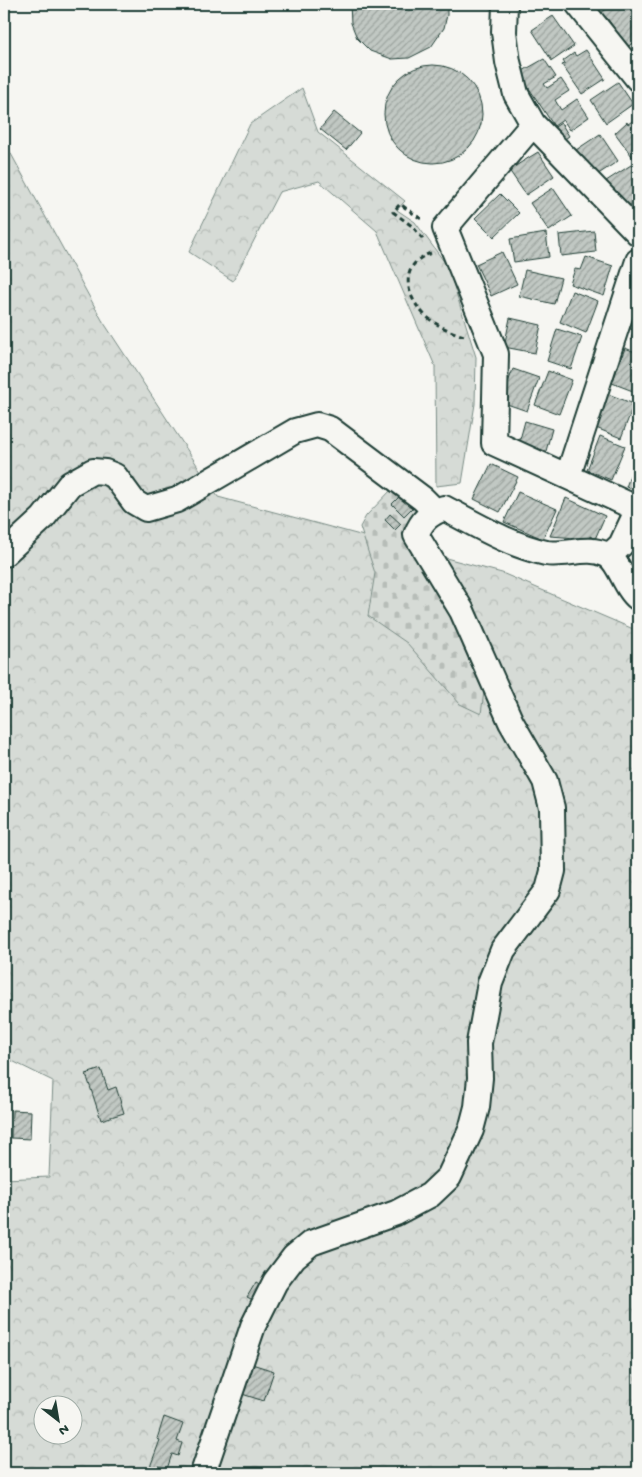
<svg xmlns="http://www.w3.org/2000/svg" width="642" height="1477" viewBox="0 0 642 1477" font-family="'Gochi Hand',sans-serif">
<defs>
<pattern id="forest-crowns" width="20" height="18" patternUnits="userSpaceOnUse" patternTransform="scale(1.25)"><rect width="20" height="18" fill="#d6dbd6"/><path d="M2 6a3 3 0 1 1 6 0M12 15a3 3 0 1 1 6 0" fill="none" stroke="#b7bdb8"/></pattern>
<pattern id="cemetery-stones" width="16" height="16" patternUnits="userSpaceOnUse" patternTransform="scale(1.25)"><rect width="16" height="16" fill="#d6dbd6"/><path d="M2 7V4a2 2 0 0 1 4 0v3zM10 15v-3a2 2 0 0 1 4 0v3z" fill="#b7bdb8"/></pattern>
<pattern id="building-hatch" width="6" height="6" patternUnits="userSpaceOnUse" patternTransform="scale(1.25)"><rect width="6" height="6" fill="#c1c8c3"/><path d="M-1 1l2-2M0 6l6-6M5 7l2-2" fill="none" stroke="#9ca49f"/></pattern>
</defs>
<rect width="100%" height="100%" fill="#f6f6f2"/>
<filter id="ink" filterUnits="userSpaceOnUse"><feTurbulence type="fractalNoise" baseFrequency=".02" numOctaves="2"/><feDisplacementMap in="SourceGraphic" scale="10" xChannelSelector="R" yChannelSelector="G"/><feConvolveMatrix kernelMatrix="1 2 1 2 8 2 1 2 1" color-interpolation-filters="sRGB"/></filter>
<g filter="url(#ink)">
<path fill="url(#forest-crowns)" stroke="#7a8c85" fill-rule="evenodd" d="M302,88L318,132L405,201L397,210L415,222L448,267L476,357L475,404L462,483L436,486L435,366L377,231L319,181L279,192L233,281L189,252L250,124Z
M4,130V141L102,320L218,497L502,573L638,631V1473H4V1179L49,1177L53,1081L4,1057ZM42,1404H72V1434H42Z"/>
<path fill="url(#cemetery-stones)" stroke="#7a8c85" d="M394,487L419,507L402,534L429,574L485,684L481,714L460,704L407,643L368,616L375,573L360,527L366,516Z"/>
<path fill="url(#building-hatch)" stroke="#1f3d34" d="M350,4H447V15L444,28L431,47L409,58L392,59L370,51L357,38L351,23Z
M621,4L638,5V40L627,47L607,18L604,20L599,14L611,6L613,9Z
M553,16L574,46L552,61L532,30Z
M586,50L605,79L582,94L562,65L565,64L563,61L574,53L576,56Z
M544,59L556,77L544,84L547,88L561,79L569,91L555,100L561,110L577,99L589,117L570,130L563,120L554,126L519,73Z
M384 114a49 49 0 1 1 98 0a49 49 0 1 1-98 0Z
M618,82L633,104L606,123L591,100Z
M334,112L360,133L346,150L320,129Z
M637,118L638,162L637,163L615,133L627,122L628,124Z
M561,123L569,136L562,141L553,128Z
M600,134L618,161L594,177L576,150Z
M538,152L554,176L526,195L509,170Z
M631,165L638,175V199L621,211L603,183Z
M553,188L572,216L549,231L530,203Z
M500,194L519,213L494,237L475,218Z
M594,231L596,252L561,256L559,235Z
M546,233L549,257L514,262L510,239Z
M502,252L517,284L491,296L476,264Z
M586,257L613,266L604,296L570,284L575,269L581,270Z
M525,270L561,278L554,304L519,296Z
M572,291L598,301L586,333L560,322Z
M635,315L638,316V342L631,339L634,330L630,329Z
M510,318L541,325L535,353L504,347Z
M557,329L582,337L571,369L547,361Z
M625,348L638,353V393L612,383Z
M513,369L539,378L527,411L501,402Z
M548,371L572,380L559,414L535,405Z
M608,394L634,404L621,438L596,428Z
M525,421L552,429L546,451L519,443Z
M638,430V444L634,442Z
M600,436L625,446L611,480L587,470Z
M637,457H638V491L626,487Z
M491,464L518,477L500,512L474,499Z
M518,492L557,509L543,539L504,522Z
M401,495L413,507L404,516L392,504Z
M566,498L605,516L595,539L590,536V539L550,536Z
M390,514L401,524L395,530L385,520Z
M101,1069L108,1090L116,1087L124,1113L101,1120L86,1074Z
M12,1110L31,1111L30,1139L11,1138Z
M4,1122L6,1147H4Z
M256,1282L263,1286L255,1301L247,1297Z
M252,1364L274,1371L264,1401L242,1394Z
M164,1417L183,1424L177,1441L182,1443L178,1456L172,1454L167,1469L158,1466L157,1469L150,1467L160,1440L157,1439Z"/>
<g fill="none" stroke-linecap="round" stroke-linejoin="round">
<g stroke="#1f3d34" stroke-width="28">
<path id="minor" d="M505,4L504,32L508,62L516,94L533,124L638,233
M578,4L638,79
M533,124L445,228L496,354L494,443L638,509
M568,476L638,261
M4,554L43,518L70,484L93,471L105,472L115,476L134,502L146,509L177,500L295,431L317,425L330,429L423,499L429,505L432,513
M609,556L621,545L638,509
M203,1473L253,1326L275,1282L294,1257L311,1243L396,1213L430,1195L449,1177L471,1130L477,1107L480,1078L479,1043L490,983L503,950L548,890L553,871L552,808L545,781L511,722L462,611L416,535C422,520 429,514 444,508C477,525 509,545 546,553C567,556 588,545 607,555C619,561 625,588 638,598"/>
</g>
<path stroke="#1f3d34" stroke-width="3" stroke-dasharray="5 4" stroke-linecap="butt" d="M423,239L412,226L393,212L400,204L424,221
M431,253C402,263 403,290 421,311C432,324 449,331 464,336"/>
<use href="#minor" stroke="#f6f6f2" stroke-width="24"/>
</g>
</g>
<rect width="642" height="1477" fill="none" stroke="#f6f6f2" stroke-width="20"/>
<rect x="10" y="10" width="622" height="1457" fill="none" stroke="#1f3d34" stroke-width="2" filter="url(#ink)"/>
<g transform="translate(58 1420) rotate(149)"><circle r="24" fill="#f6f6f2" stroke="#a0aca6"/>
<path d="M0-4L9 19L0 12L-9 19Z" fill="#1f3d34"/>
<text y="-8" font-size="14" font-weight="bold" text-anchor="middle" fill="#1f3d34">N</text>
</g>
</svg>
